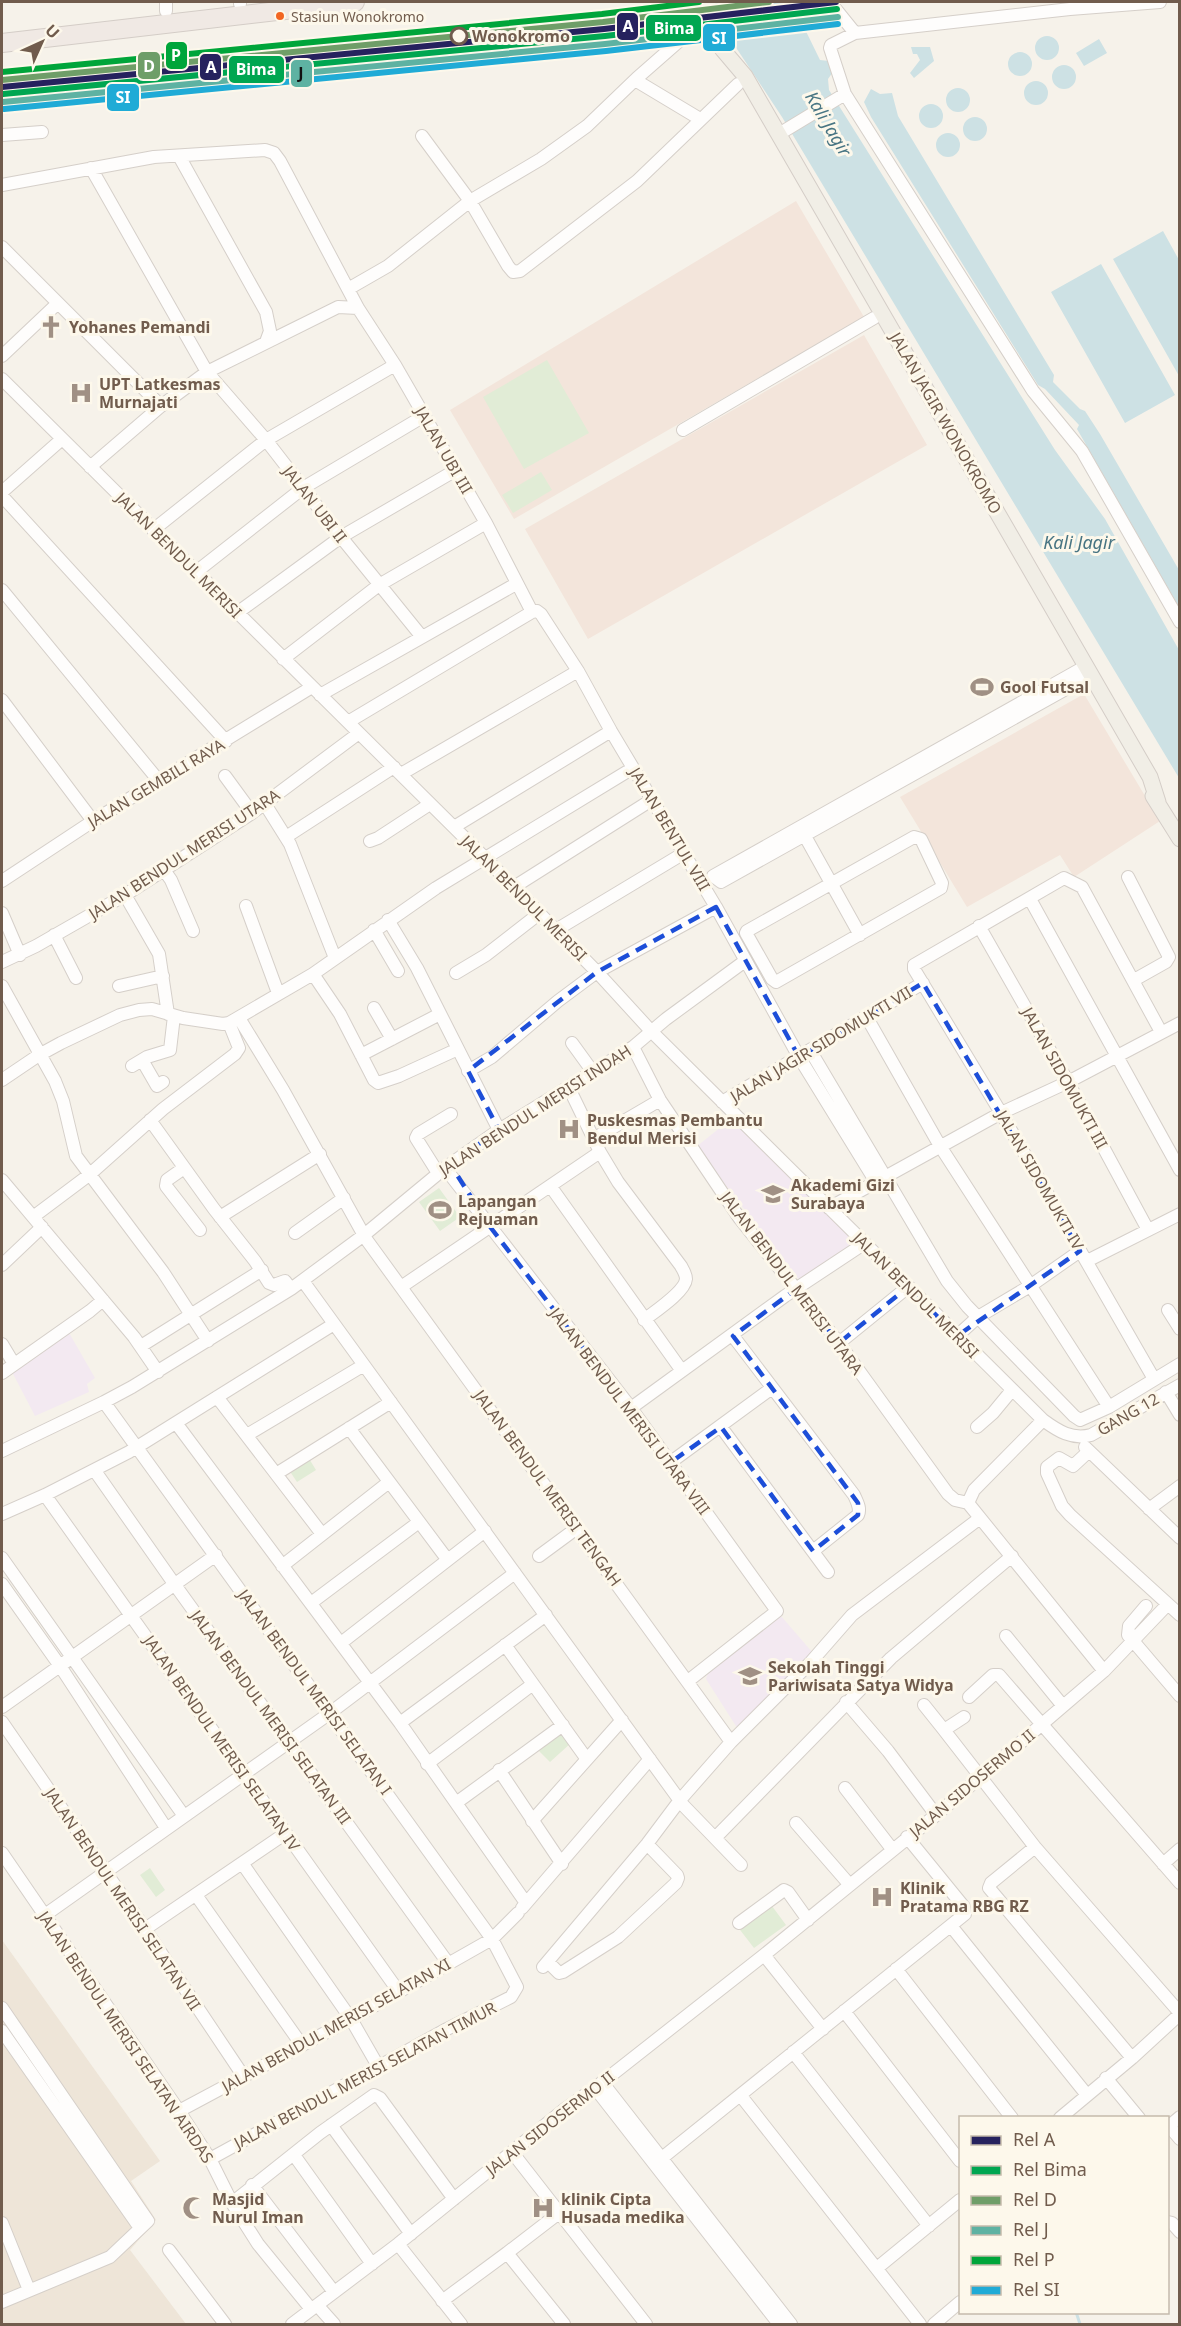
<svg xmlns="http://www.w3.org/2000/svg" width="1181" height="2326" viewBox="0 0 1181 2326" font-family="'Noto Sans',sans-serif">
<rect width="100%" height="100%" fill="#f6f2ea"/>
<path fill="#eee5d8" d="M2,1940L160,2161L131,2181L156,2220L130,2250L186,2324H2Z"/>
<path fill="#f3e5db" d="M796,201L864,317L514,519L450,410Z
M864,335L927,445L588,639L525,529Z
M1084,694L1160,821L1074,877L1060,855L967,907L900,797Z"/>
<path fill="#f3e9f1" d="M736,1115L861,1240L801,1282L696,1147Z
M68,1331L95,1378L87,1384L89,1392L35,1416L10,1368Z
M781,1616L813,1653L741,1734L706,1679L710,1667Z"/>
<path fill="#e1ecd6" d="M547,360L589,433L524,469L483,397Z
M541,472L552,490L513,513L502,495Z
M439,1188L460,1217L440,1231L419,1202Z
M308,1457L316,1470L297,1482L289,1470Z
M560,1731L571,1743L550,1762L539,1751Z
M150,1868L165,1890L156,1897L140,1875Z
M769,1902L786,1925L754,1948L737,1926Z"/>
<path fill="#cde1e4" d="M715,2H788L799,17L820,60L829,61L835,69L828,79L829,90L1055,450L1105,519L1179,650V778L782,117L727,34Z
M1035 48a12 12 0 1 1 24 0a12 12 0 1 1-24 0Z
M1099,39L1107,53L1084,66L1076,53Z
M911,47H930L934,61L914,78L910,73L920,60L917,54H913Z
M1008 64a12 12 0 1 1 24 0a12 12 0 1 1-24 0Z
M1052 77a12 12 0 1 1 24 0a12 12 0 1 1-24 0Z
M1024 93a12 12 0 1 1 24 0a12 12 0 1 1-24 0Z
M946 100a12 12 0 1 1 24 0a12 12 0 1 1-24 0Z
M871,89L880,94L892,93L898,116L1054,375L1053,382L1080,409L1085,411L1100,434L1179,570V607L1077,429L1079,425L1045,389L1038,385L871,117L864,102Z
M919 116a12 12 0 1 1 24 0a12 12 0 1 1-24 0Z
M963 129a12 12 0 1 1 24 0a12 12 0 1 1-24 0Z
M936 145a12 12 0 1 1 24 0a12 12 0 1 1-24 0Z
M1163,231L1179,260V376L1113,259Z
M1101,264L1175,395L1125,423L1051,292Z"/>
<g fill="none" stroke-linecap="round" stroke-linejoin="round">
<path stroke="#cde1e4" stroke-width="3" d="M1076,2312L1080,2324"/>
<g stroke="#d5cfc9" stroke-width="14">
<path id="minor" d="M240,2V4
M830,2L855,33
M166,11V2
M635,80L700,119
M845,94L1033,391L1082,451L1180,622
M779,134L845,94L830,48L831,45L855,33L1070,9L1160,2
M2,135L42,132
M422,136L470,201L508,266L513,272L520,271L637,181L738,84
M179,156L266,312L270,331L266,342
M91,168L207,372L266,440L341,537L422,637
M2,185L154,157L265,150L274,153L280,161L358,308L395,365L486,523L532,612
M2,247L161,406
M348,289L388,266L470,201L541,159L587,126L637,78L702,21
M2,356L58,303
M2,379L486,859L597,972L651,1031L1043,1420C1058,1431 1072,1440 1091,1435L1180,1385
M683,430L874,318
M90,467L161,406L207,372L338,307L358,308
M2,492L62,439
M2,496L226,741
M153,530L266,440L395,365
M196,572L303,488L424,416
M2,590L159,781
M532,612L537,611L541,614L578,671L611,731L716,907L799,1057L876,1182
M237,613L341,537L456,470
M283,659L379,585L486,523
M1086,666L713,876L721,882L1091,675
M320,695L516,584
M2,700L93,821
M348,722L532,612
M401,774L578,671
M225,776L252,813
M265,804L290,844L335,958
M454,827L611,731
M801,829L860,935
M286,837L394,767
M914,837L921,839L942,883L941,888L776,982L772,979L746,933L747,931Z
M370,841L378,838L430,804
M164,870L171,880L193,931
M1128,877L1169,957L1166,962L1134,980
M2,881L93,821L312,687
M514,887L653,799
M125,895L159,954L168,1014
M1030,899L1180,1170
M246,906L278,993
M2,913L20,955
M388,920L417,968L499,1130
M979,926L1068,1082L1148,1230
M374,930L398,971
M556,930L684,853
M54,935L76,978
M2,962L36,946L125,895L252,813L359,733
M456,973L486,955L540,913
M313,974L340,1014L374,1080L378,1083L399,1076L458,1049
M2,986L55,1081L63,1101L76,1156L163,1272L208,1341
M119,986L163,976
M374,1008L392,1039
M866,1016L940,1146L1109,1407
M239,1018L283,1090L366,1239L731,1742
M572,1043L593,1072
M633,1047L660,1100L740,1219L839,1343L948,1494L955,1500L968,1503
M810,1050L947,1281L967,1306L1074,1416L1080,1420L1109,1407L1180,1364
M361,1055L440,1014
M142,1060L157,1086L163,1082
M132,1066L147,1057L170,1050L174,1016
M468,1071L492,1057L558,1001L597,972L716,907
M2,1080L39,1055L61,1043L120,1015L139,1010L152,1009L183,1018L223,1024L229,1023L313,974L436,888L633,768
M569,1088L600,1152L618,1182L681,1266C683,1270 686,1274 686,1279C685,1292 654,1312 644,1320
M722,1102L923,983
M150,1120L214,1209L255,1261L269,1283L274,1285L285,1281L291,1289
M595,1138L660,1100
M184,1168L167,1180L166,1186L200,1230
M445,1168L631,1408L777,1611L688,1681
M438,1173L416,1138L418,1134L451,1114
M2,1180L134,1337L158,1372
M551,1187L682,1371
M829,1208L1001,1113L1068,1082L1180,1023
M33,1217L89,1175L163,1109L235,1054L239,1048L229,1023
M220,1217L320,1154
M295,1233L344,1198
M1087,1261L1180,1214
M2,1265L42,1227
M303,1281L683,1805L741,1865
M401,1287L600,1152
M1168,1310L1180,1329
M733,1336L854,1495C857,1502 861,1508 858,1515L813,1551
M957,1336L978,1317L1030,1286L1080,1251
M839,1343L908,1287
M2,1344L14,1364
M141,1346L262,1270
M2,1373L90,1311L103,1300
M1154,1379L1001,1113L914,969V965L1064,878L1082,887L1161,1032
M1166,1392L1180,1415
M217,1397L322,1534
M104,1402L492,1939L517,1987L511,1997L447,2029L210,2159
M631,1408L785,1296L865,1243
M176,1423L400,1723L526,1903
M721,1427L828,1572
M977,1427L993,1413L1012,1390
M349,1428L447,1559
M247,1435L364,1365
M1085,1447L1180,1538
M2,1451L104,1402L132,1387L291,1289L364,1235L445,1168L499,1130L633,1047L666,1019L745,961
M1088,1452L1073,1466L1059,1458L1047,1467V1473L1062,1506L1070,1515L1180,1615
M671,1462L772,1388
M95,1471L175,1585L448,1963
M276,1474L391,1402
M45,1495L399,1992
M968,1503L1104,1671
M968,1503L974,1490L1043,1420
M1149,1509L1180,1486
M2,1514L45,1495L129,1452L334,1324
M539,1556L577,1528
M2,1558L184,1816
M282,1566L389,1482
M2,1584L60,1666L166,1828
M311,1603L419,1522
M1146,1606L1129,1626L1128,1635L1180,1696
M1006,1636L1063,1706
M341,1643L485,1531
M505,1645L586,1758
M969,1697L993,1675H999L1180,1883
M846,1702L888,1751L936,1815
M924,1705L944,1730
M2,1707L216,1555
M964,1717L944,1730L1035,1847L1180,2013
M2,1722L145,1929L244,2077
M400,1723L546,1615
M427,1764L533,1684
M499,1770L562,1864
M845,1788L892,1849
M456,1803L563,1725
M532,1821L622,1720
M796,1823L849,1884
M716,1837L891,1658L1012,1556
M1035,1847L991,1883L989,1888L1132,2058
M2,1853L179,2111L210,2159L232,2203L258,2244L311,2309
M242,1863L351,2019L378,2066
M1163,1864L1180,1849
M196,1895L301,2044
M522,1908L650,1759
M45,1915L330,1713L515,1573
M739,1923L784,1890L788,1892L808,1920
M951,1926L1087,2095
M145,1929L286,1833
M764,1955L823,2029
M548,1962L559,1973L563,1972L618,1937L676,1883L678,1878L677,1875L647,1844
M543,1967L647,1844L680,1800L731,1742L810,1663L852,1615L980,1518
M896,1969L1012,2118
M2,2008L148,2221L110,2257L2,2302
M844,2011L960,2161
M2,2031L140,2228
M793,2052L929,2226
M1106,2078L1139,2118
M602,2082L791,2324
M595,2088L779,2324
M741,2096L920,2324
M179,2111L351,2019L492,1939L518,1913
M1060,2118L1132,2058L1180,2014
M331,2125L411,2234
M1169,2126L1180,2139
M1168,2127L1180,2117
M512,2152L646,2324
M294,2155L372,2264
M662,2158L965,1914L964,1907L907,1837
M252,2185L334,2292
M232,2203L320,2133L374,2095L380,2098L454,2199
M1168,2222L1172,2223L1180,2232
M2,2223L29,2290
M398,2244L461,2324
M169,2250L225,2324
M507,2253L559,2213
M877,2268L960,2200
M442,2301L507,2253L564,2324
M317,2305L334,2324
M292,2324L398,2244L565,2109L595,2088L764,1955L936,1815L1104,1671L1168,1604
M934,2324L960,2302"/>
</g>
<g stroke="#d4cdc7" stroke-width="17">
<path id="major" d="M688,2L723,50L745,76L1150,777L1158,802
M1153,796L1180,839"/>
</g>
<g stroke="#d4cdc7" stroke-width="20">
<path id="highway" d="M2,43L355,2"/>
</g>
<use href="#minor" stroke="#fefdfc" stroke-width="12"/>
<use href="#major" stroke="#f1eee6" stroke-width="15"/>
<use href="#highway" stroke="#f0e9e4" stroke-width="18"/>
<g stroke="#fdf8eb" stroke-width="10">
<path id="rail-1" d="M2,87L604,29L836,2"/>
</g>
<g stroke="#fdf8eb" stroke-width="10">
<path id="rail-2" d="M3,94L605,36L837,9"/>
</g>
<g stroke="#fdf8eb" stroke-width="10">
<path id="rail-3" d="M2,80L603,22L769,2"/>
</g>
<g stroke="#fdf8eb" stroke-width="10">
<path id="rail-4" d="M3,102L605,44L838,17"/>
</g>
<g stroke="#fdf8eb" stroke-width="10">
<path id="rail-5" d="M2,72L602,14L699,2"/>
</g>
<g stroke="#fdf8eb" stroke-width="10">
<path id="rail-6" d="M4,109L606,51L838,24"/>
</g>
<use href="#rail-1" stroke="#26225e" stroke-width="6"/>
<use href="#rail-2" stroke="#00a651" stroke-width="6"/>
<use href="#rail-3" stroke="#6f9e68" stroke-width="6"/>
<use href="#rail-4" stroke="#5eb2a2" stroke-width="6"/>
<use href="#rail-5" stroke="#00a53a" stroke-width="6"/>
<use href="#rail-6" stroke="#20abd6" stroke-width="6"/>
</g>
<path fill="none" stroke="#1d4ed8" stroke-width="4.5" stroke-dasharray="12 8" stroke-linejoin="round" d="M716,907L799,1057L923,983L1080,1251L957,1336L908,1287L839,1343L796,1289L733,1336L858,1503V1515L813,1551L721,1427L671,1462L491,1228L450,1164L499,1130L468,1071L597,972Z"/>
<defs>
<g id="church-bare" transform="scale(1.8)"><path d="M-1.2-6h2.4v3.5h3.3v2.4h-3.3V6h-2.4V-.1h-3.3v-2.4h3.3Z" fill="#a09084" stroke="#fdf8eb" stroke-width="2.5" paint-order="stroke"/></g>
<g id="hospital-bare" transform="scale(1.8)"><path d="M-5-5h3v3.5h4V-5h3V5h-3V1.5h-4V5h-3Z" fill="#a09084" stroke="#fdf8eb" stroke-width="2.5" paint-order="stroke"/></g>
<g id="stadium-bare" transform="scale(1.8)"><path d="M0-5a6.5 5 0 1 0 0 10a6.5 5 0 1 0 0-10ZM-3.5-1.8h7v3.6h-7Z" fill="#a09084" stroke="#fdf8eb" stroke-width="2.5" paint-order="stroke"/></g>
<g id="university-bare" transform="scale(1.8)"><path d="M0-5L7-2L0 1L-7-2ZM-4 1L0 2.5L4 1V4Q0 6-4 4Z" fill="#a09084" stroke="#fdf8eb" stroke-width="2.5" paint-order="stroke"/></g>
<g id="mosque-bare" transform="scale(1.8)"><path d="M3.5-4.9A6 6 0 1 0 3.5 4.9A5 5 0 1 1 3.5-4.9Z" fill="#a09084" stroke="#fdf8eb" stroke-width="2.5" paint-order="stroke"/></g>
</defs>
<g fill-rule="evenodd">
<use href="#church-bare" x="51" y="327"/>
<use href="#hospital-bare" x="81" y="393"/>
<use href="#stadium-bare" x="982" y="687"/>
<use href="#hospital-bare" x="569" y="1129"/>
<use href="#university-bare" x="773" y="1194"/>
<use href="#stadium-bare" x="440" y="1210"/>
<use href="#university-bare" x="750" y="1676"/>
<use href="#hospital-bare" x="882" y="1897"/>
<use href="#mosque-bare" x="194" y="2208"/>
<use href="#hospital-bare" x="543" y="2208"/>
</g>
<circle fill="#f26522" stroke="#fdf8eb" stroke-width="2" cx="280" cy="16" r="5"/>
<circle fill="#fdf8eb" stroke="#715c4d" stroke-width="3" cx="459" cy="36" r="8"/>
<g text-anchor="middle" stroke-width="6" stroke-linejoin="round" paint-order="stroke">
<g font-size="14" fill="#715c4d" stroke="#fdf8eb" text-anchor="start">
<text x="291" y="22">Stasiun Wonokromo</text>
</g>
<g font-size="16" font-weight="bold" fill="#715c4d" stroke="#fdf8eb" text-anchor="start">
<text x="472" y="42">Wonokromo</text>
</g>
<g font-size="16" font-weight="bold" fill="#715c4d" stroke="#fdf8eb" text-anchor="start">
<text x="69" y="333">Yohanes Pemandi</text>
<text x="99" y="390">UPT Latkesmas<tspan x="99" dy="18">Murnajati</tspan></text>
<text x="1000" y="693">Gool Futsal</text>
<text x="587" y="1126">Puskesmas Pembantu<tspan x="587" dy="18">Bendul Merisi</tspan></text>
<text x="791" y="1191">Akademi Gizi<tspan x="791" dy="18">Surabaya</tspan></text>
<text x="458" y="1207">Lapangan<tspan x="458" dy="18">Rejuaman</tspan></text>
<text x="768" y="1673">Sekolah Tinggi<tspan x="768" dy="18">Pariwisata Satya Widya</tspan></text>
<text x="900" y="1894">Klinik<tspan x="900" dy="18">Pratama RBG RZ</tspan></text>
<text x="212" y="2205">Masjid<tspan x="212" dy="18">Nurul Iman</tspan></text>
<text x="561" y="2205">klinik Cipta<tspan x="561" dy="18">Husada medika</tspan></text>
</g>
<g font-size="16" fill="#715c4d" stroke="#fdf8eb">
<text transform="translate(946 423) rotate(60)" y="6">JALAN JAGIR WONOKROMO</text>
<text transform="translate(444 450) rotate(60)" y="6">JALAN UBI III</text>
<text transform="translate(315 504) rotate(52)" y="6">JALAN UBI II</text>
<text transform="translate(179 555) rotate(45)" y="6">JALAN BENDUL MERISI</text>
<text transform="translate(156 783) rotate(-31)" y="6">JALAN GEMBILI RAYA</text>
<text transform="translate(670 829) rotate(59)" y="6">JALAN BENTUL VIII</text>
<text transform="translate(184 854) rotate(-33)" y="6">JALAN BENDUL MERISI UTARA</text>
<text transform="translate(524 898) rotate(45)" y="6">JALAN BENDUL MERISI</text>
<text transform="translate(821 1044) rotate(-31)" y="6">JALAN JAGIR SIDOMUKTI VII</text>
<text transform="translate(1065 1078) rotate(61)" y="6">JALAN SIDOMUKTI III</text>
<text transform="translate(535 1110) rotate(-33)" y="6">JALAN BENDUL MERISI INDAH</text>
<text transform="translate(1040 1180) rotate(60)" y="6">JALAN SIDOMUKTI IV</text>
<text transform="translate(792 1283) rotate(53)" y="6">JALAN BENDUL MERISI UTARA</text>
<text transform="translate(916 1295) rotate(45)" y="6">JALAN BENDUL MERISI</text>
<text transform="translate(630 1411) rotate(53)" y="6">JALAN BENDUL MERISI UTARA VIII</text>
<text transform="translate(1128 1414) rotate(-30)" y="6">GANG 12</text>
<text transform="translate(548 1488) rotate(54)" y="6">JALAN BENDUL MERISI TENGAH</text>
<text transform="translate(315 1692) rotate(54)" y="6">JALAN BENDUL MERISI SELATAN I</text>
<text transform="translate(271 1717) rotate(54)" y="6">JALAN BENDUL MERISI SELATAN III</text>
<text transform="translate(222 1743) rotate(55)" y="6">JALAN BENDUL MERISI SELATAN IV</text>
<text transform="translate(972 1783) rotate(-40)" y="6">JALAN SIDOSERMO II</text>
<text transform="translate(123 1899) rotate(56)" y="6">JALAN BENDUL MERISI SELATAN VII</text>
<text transform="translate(336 2025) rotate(-29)" y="6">JALAN BENDUL MERISI SELATAN XI</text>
<text transform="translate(126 2037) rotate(56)" y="6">JALAN BENDUL MERISI SELATAN AIRDAS</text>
<text transform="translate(365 2075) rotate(-28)" y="6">JALAN BENDUL MERISI SELATAN TIMUR</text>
<text transform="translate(550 2123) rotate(-38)" y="6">JALAN SIDOSERMO II</text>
</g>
<g font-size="18" font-style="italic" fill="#487583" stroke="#fdf8eb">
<text transform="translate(828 124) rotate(59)" y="6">Kali Jagir</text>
<text x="1079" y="549">Kali Jagir</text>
</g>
</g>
<g stroke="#fdf8eb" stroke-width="2">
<rect x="616" y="12" width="23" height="29" rx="6" fill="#26225e"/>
<rect x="645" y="14" width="57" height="28" rx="6" fill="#00a651"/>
<rect x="702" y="23" width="34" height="29" rx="6" fill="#20abd6"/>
<rect x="165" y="41" width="23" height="29" rx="6" fill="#00a53a"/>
<rect x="137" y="51" width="24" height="29" rx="6" fill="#6f9e68"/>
<rect x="199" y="53" width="23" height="28" rx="6" fill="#26225e"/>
<rect x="228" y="55" width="57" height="29" rx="6" fill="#00a651"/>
<rect x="290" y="59" width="23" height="29" rx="6" fill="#5eb2a2"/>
<rect x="106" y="83" width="34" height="29" rx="6" fill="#20abd6"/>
</g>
<g font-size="16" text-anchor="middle" font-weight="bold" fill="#fff">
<text x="628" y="32">A</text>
<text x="674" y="34">Bima</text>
<text x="719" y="44">SI</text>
<text x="176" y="61">P</text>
<text x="149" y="72">D</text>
<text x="211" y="73">A</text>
<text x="256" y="75">Bima</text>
<text x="123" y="103">SI</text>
</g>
<g font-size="16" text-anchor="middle" font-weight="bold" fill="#111">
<text x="301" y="79">J</text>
</g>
<rect width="1181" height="2326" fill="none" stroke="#715c4d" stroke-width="6"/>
<rect x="959" y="2116" width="210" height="198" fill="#fdf8eb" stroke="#c5baac" stroke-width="1.5"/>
<rect x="971" y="2136" width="30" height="9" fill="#26225e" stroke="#c5baac" stroke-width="1.5"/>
<text x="1013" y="2146" font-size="18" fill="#715c4d">Rel A</text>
<rect x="971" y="2166" width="30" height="9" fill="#00a651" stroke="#c5baac" stroke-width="1.5"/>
<text x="1013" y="2176" font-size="18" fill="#715c4d">Rel Bima</text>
<rect x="971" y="2196" width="30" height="9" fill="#6f9e68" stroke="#c5baac" stroke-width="1.5"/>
<text x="1013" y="2206" font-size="18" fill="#715c4d">Rel D</text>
<rect x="971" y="2226" width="30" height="9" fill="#5eb2a2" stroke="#c5baac" stroke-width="1.5"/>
<text x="1013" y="2236" font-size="18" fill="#715c4d">Rel J</text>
<rect x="971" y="2256" width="30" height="9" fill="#00a53a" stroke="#c5baac" stroke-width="1.5"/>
<text x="1013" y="2266" font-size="18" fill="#715c4d">Rel P</text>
<rect x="971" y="2286" width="30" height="9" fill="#20abd6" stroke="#c5baac" stroke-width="1.5"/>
<text x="1013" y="2296" font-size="18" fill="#715c4d">Rel SI</text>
<g transform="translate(42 42) rotate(45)" stroke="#fdf8eb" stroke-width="4.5" paint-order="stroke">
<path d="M0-4.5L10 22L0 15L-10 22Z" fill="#715c4d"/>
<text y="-9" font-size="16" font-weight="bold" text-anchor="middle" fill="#715c4d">U</text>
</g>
</svg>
